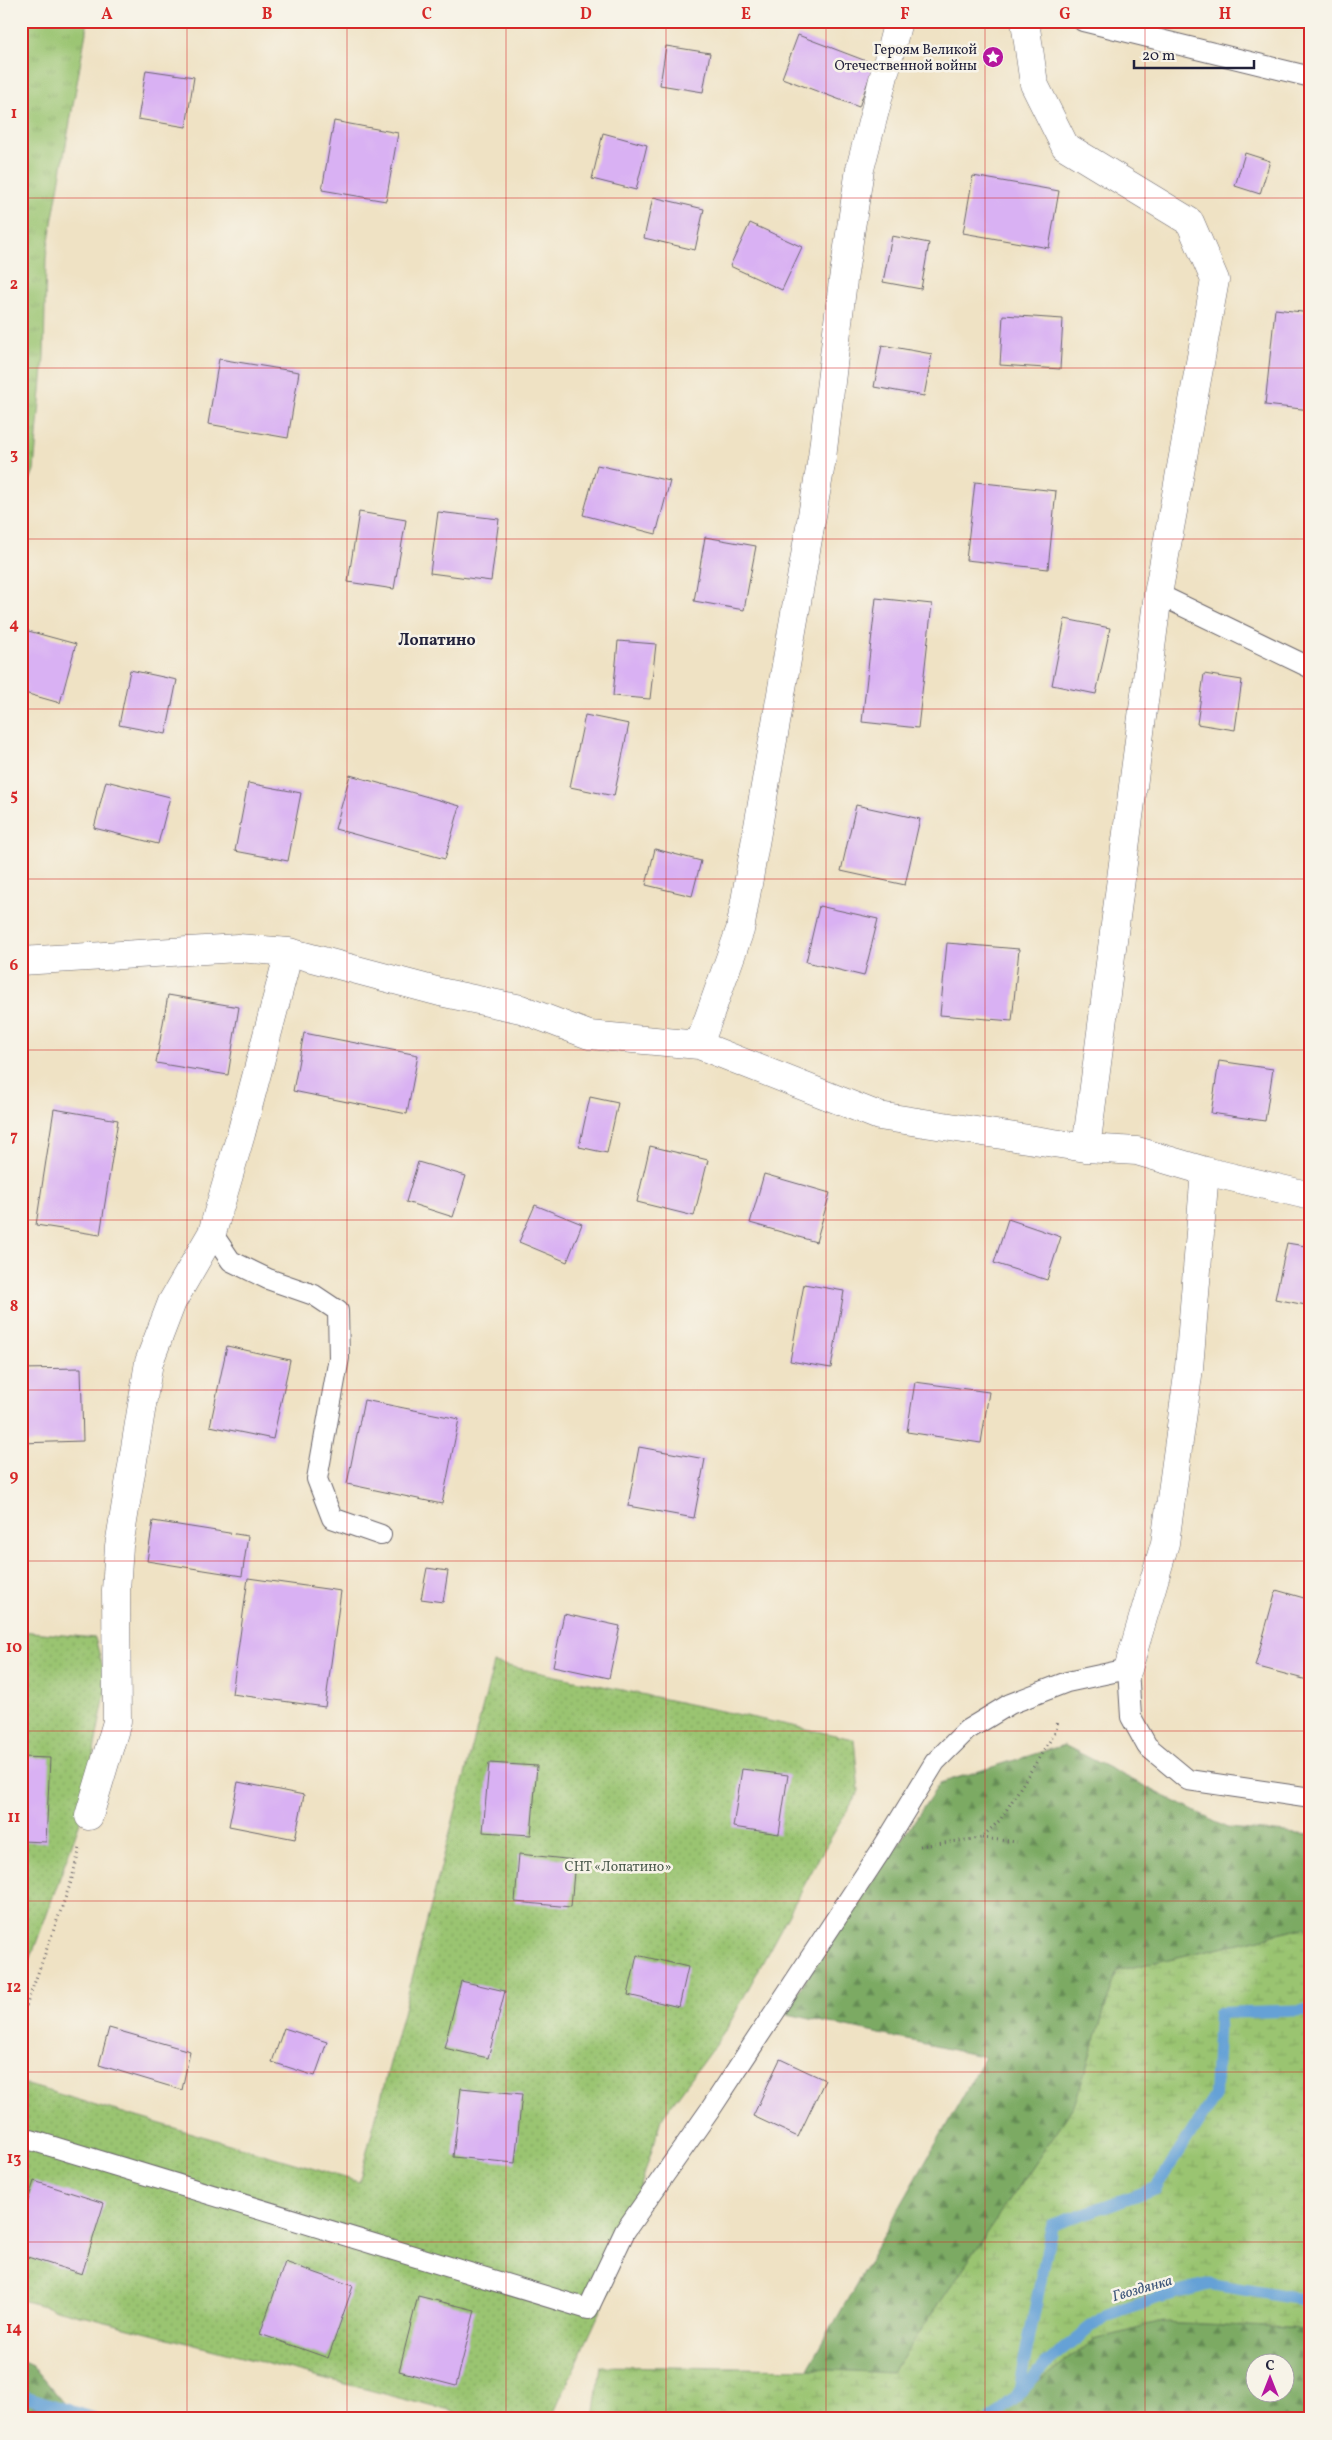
<svg xmlns="http://www.w3.org/2000/svg" width="1332" height="2440" viewBox="0 0 1332 2440" font-family="Vollkorn,serif">
<defs>
<pattern id="grass-tufts" width="24" height="20" patternUnits="userSpaceOnUse" patternTransform="scale(1.25)"><rect width="24" height="20" fill="#9ac471"/><path d="M3 7l-1-3M5 7V3M7 7l1-3M15 17l-1-3M17 17v-4M19 17l1-3" fill="none" stroke="#84a863"/></pattern>
<pattern id="forest-firs" width="22" height="20" patternUnits="userSpaceOnUse" patternTransform="scale(1.25)"><rect width="22" height="20" fill="#7baa63"/><path d="M5 1l3.5 6h-7zM16 11l3.5 6h-7z" fill="#648a53"/></pattern>
<pattern id="wetland-marsh" width="20" height="14" patternUnits="userSpaceOnUse" patternTransform="scale(1.25)"><rect width="20" height="14" fill="#9ac471"/><path d="M1 5h8M5 5V1M11 12h8M15 12V8" fill="none" stroke="#84a863"/></pattern>
<pattern id="garden-dots" width="8" height="8" patternUnits="userSpaceOnUse" patternTransform="scale(1.25)"><rect width="8" height="8" fill="#9ac471"/><path d="M2 2h.1M6 6h.1" fill="none" stroke="#84a863" stroke-width="1.8" stroke-linecap="round"/></pattern>
</defs>
<rect width="100%" height="100%" fill="#f7f3e8"/>
<filter id="ink" filterUnits="userSpaceOnUse"><feTurbulence type="fractalNoise" baseFrequency=".02" numOctaves="2"/><feDisplacementMap in="SourceGraphic" scale="10" xChannelSelector="R" yChannelSelector="G"/><feConvolveMatrix kernelMatrix="1 2 1 2 8 2 1 2 1" color-interpolation-filters="sRGB"/></filter>
<filter id="wash" filterUnits="userSpaceOnUse"><feTurbulence type="fractalNoise" baseFrequency=".0096" numOctaves="4" result="noise"/><feDisplacementMap in="SourceGraphic" scale="20" xChannelSelector="R" yChannelSelector="G"/><feGaussianBlur stdDeviation="1.12" result="paint"/><feColorMatrix in="noise" values="0 0 0 0 0 0 0 0 0 0 0 0 0 0 0 0 0 1.4 0 .05"/><feComposite in="paint" operator="in"/></filter>
<g filter="url(#wash)">
<rect width="100%" height="100%" fill="#efe2c4"/>
<path fill="url(#grass-tufts)" stroke="#5e7356" d="M21,21H88L46,257L44,357L34,470L21,503Z"/>
<path fill="url(#forest-firs)" stroke="#4e664f" fill-rule="evenodd" d="M1064,1745L1227,1828L1311,1835V1931L1304,1928L1117,1971L1074,2106L892,2373L808,2369L985,2057L783,2013L940,1783Z
M1162,2322L1311,2329V2419H987L1094,2340ZM1254,2362H1284V2392H1254Z
M21,2360L32,2365L78,2419H21Z"/>
<path fill="url(#wetland-marsh)" stroke="#5e7356" d="M1305,1928L1311,1931V2329L1162,2322L1094,2340L987,2419H594L601,2366L808,2369L892,2373L1074,2106L1117,1971Z"/>
<path fill="url(#garden-dots)" stroke="#5e7356" d="M21,1631L95,1638L107,1683L81,1819L21,1985Z
M494,1663L854,1739L859,1791L820,1856L726,2030L661,2119L609,2292L551,2419H481L21,2300V2083L359,2182Z"/>
<g fill="none" stroke-linecap="round" stroke-linejoin="round">
<path stroke="#65a1d6" stroke-width="12" d="M21,2395L96,2419
M1017,2397L1052,2225L1156,2188L1215,2096L1219,2013L1311,2010
M991,2419L1017,2397L1045,2364L1106,2315L1157,2298L1211,2284L1311,2301"/>
</g>
<g id="blocks">
<path fill="#d9b1f3" d="M798,35L874,64L859,107L782,78Z
M666,46L710,53L703,92L660,85Z
M146,70L194,77L186,127L138,119Z
M334,121L398,133L386,201L322,190Z
M603,133L647,145L636,190L592,179Z
M1245,153L1270,161L1260,194L1235,186Z
M973,176L1059,191L1049,248L963,233Z
M653,197L704,209L695,250L644,238Z
M750,223L802,247L782,290L730,266Z
M892,236L929,243L921,289L883,282Z
M1275,309L1311,313V410L1265,405Z
M1003,315L1063,319L1060,369L1000,365Z
M882,345L932,354L924,396L874,387Z
M219,359L299,372L288,438L208,424Z
M597,465L670,481L656,534L583,515Z
M975,482L1056,491L1048,569L966,560Z
M359,512L406,520L394,589L348,582Z
M438,512L499,519L491,581L430,573Z
M705,537L756,546L744,610L694,601Z
M876,598L932,604L918,728L862,722Z
M1065,619L1110,628L1096,694L1052,685Z
M21,629L76,644L60,703L21,692Z
M618,641L656,644L650,699L613,696Z
M130,670L177,680L166,734L119,725Z
M1204,674L1242,680L1235,730L1197,724Z
M585,715L629,724L614,796L570,787Z
M350,775L460,806L445,859L335,829Z
M106,781L170,797L158,844L94,828Z
M248,783L301,793L288,861L235,851Z
M856,805L920,819L905,885L841,871Z
M655,849L701,861L692,896L646,885Z
M819,906L878,919L864,976L806,962Z
M947,943L1019,949L1012,1021L940,1015Z
M168,995L239,1007L228,1075L156,1063Z
M304,1033L418,1055L407,1114L293,1091Z
M1219,1061L1273,1069L1265,1121L1211,1113Z
M590,1097L618,1103L607,1153L579,1147Z
M54,1109L118,1120L100,1235L36,1225Z
M650,1146L708,1160L694,1216L637,1202Z
M418,1162L466,1176L453,1217L406,1202Z
M764,1174L830,1193L816,1242L750,1223Z
M535,1205L582,1224L567,1262L519,1242Z
M1008,1219L1061,1237L1047,1280L994,1263Z
M1287,1243L1311,1247V1306L1275,1299Z
M804,1284L844,1291L831,1368L790,1361Z
M227,1346L290,1360L273,1439L210,1426Z
M81,1368L83,1441L21,1443V1369Z
M915,1382L989,1392L981,1443L907,1432Z
M364,1400L459,1419L442,1504L347,1484Z
M639,1447L705,1459L694,1518L628,1506Z
M153,1521L248,1536L242,1576L147,1561Z
M427,1568L448,1571L443,1602L421,1599Z
M248,1578L341,1591L325,1707L232,1694Z
M1276,1590L1311,1600V1681L1255,1666Z
M564,1614L620,1626L609,1678L553,1666Z
M21,1757L50,1758L46,1842L21,1841Z
M489,1763L537,1766L531,1835L483,1832Z
M742,1769L788,1775L779,1834L733,1827Z
M238,1782L304,1795L295,1839L229,1826Z
M519,1854L575,1860L571,1907L515,1902Z
M637,1955L688,1967L679,2007L628,1995Z
M461,1981L505,1991L488,2058L444,2048Z
M109,2028L190,2051L182,2090L99,2065Z
M284,2028L327,2042L315,2076L272,2062Z
M780,2059L825,2080L798,2137L753,2116Z
M461,2088L522,2094L515,2163L453,2157Z
M34,2181L104,2203L82,2274L21,2255V2224Z
M285,2262L353,2286L328,2358L260,2334Z
M418,2296L475,2310L456,2386L399,2371Z"/>
</g>
</g>
<g filter="url(#ink)">
<use href="#blocks" fill-opacity="0" stroke="#6a656b" stroke-width="1"/>
<g fill="none" stroke-linecap="round" stroke-linejoin="round">
<g stroke="#6a656b" stroke-width="22">
<path id="service" d="M1083,21L1311,77
M1158,594L1311,668
M212,1233L231,1261L268,1279L314,1295L338,1311L339,1358L317,1479L332,1518L381,1535
M21,2137L588,2309L625,2231L710,2110L880,1852L935,1762L967,1730L1010,1704L1067,1682L1128,1669L1131,1717L1147,1746L1188,1780L1311,1798"/>
</g>
<g stroke="#6a656b" stroke-width="29">
<path id="minor" d="M1025,21L1034,84L1065,146L1190,222L1215,280L1158,594L1086,1148
M21,961L238,948L289,952L440,992L521,1009L589,1035L699,1045L879,1116L1086,1148L1137,1151L1205,1171L1311,1196
M699,1045L740,930L822,458L843,280L860,169L898,21
M1128,1669L1165,1543L1189,1368L1205,1171
M89,1816L117,1722L116,1590L119,1546L149,1362L172,1302L212,1233L241,1134L289,952"/>
</g>
<path stroke="#6a656b" stroke-width="3" stroke-dasharray="1 4" stroke-linecap="butt" d="M982,1838L1017,1842
M920,1846L981,1838L1000,1820L1056,1731L1058,1720
M21,2020L71,1882L80,1848"/>
<use href="#service" stroke="#fff" stroke-width="20"/>
<use href="#minor" stroke="#fff" stroke-width="28"/>
</g>
</g>
<path fill="none" stroke="#d62828" stroke-width="1" stroke-opacity="0.55" d="M187,21V2419M347,21V2419M506,21V2419M666,21V2419M826,21V2419M985,21V2419M1145,21V2419M21,198H1311M21,368H1311M21,539H1311M21,709H1311M21,879H1311M21,1050H1311M21,1220H1311M21,1390H1311M21,1561H1311M21,1731H1311M21,1901H1311M21,2072H1311M21,2242H1311"/>
<defs>
<g id="sight-disc" transform="scale(1.125)"><circle r="9.5" fill="#b5179e" stroke="#f7f3e8"/><path d="M0-6L1.8-2.2L6-1.7L2.9 1.2L3.7 5.4L0 3.3L-3.7 5.4L-2.9 1.2L-6-1.7L-1.8-2.2Z" fill="#fff"/></g>
</defs>
<g fill-rule="evenodd">
<use href="#sight-disc" x="993" y="57"/>
</g>
<g text-anchor="middle" stroke-width="5" stroke-linejoin="round" paint-order="stroke">
<g font-size="14" fill="#22223b" stroke="#f7f3e8" text-anchor="end">
<text x="977" y="54">Героям Великой<tspan x="977" dy="16">Отечественной войны</tspan></text>
</g>
<g font-size="14" fill="#4c5b4e" stroke="#f7f3e8">
<text x="618" y="1871">СНТ «Лопатино»</text>
</g>
<g font-size="15" font-style="italic" fill="#3d5579" stroke="#f7f3e8">
<text transform="translate(1142 2288) rotate(-16)" y="5">Гвоздянка</text>
</g>
<g font-size="16" font-weight="bold" fill="#22223b" stroke="#f7f3e8">
<text x="437" y="645">Лопатино</text>
</g>
</g>
<rect width="1332" height="2440" fill="none" stroke="#f7f3e8" stroke-width="55"/>
<g transform="translate(1270 2378)"><circle r="24" fill="#f7f3e8" stroke="#a29fa3"/>
<path d="M0-4L9 19L0 12L-9 19Z" fill="#b5179e"/>
<text y="-8" font-size="14" font-weight="bold" text-anchor="middle" fill="#22223b">С</text>
</g>
<path d="M1134 60v8h120v-8" fill="none" stroke="#22223b" stroke-width="2.5"/>
<text x="1142" y="60" font-size="15" fill="#22223b" stroke="#f7f3e8" stroke-width="4" paint-order="stroke">20 m</text>
<rect x="28" y="28" width="1276" height="2384" fill="none" stroke="#d62828" stroke-width="2"/>
<g font-size="16" text-anchor="middle" font-weight="bold" fill="#d62828">
<text x="107" y="19">A</text>
<text x="267" y="19">B</text>
<text x="427" y="19">C</text>
<text x="586" y="19">D</text>
<text x="746" y="19">E</text>
<text x="905" y="19">F</text>
<text x="1065" y="19">G</text>
<text x="1225" y="19">H</text>
<text x="14" y="118">1</text>
<text x="14" y="289">2</text>
<text x="14" y="459">3</text>
<text x="14" y="629">4</text>
<text x="14" y="800">5</text>
<text x="14" y="970">6</text>
<text x="14" y="1141">7</text>
<text x="14" y="1311">8</text>
<text x="14" y="1481">9</text>
<text x="14" y="1652">10</text>
<text x="14" y="1822">11</text>
<text x="14" y="1992">12</text>
<text x="14" y="2163">13</text>
<text x="14" y="2333">14</text>
</g>
</svg>
